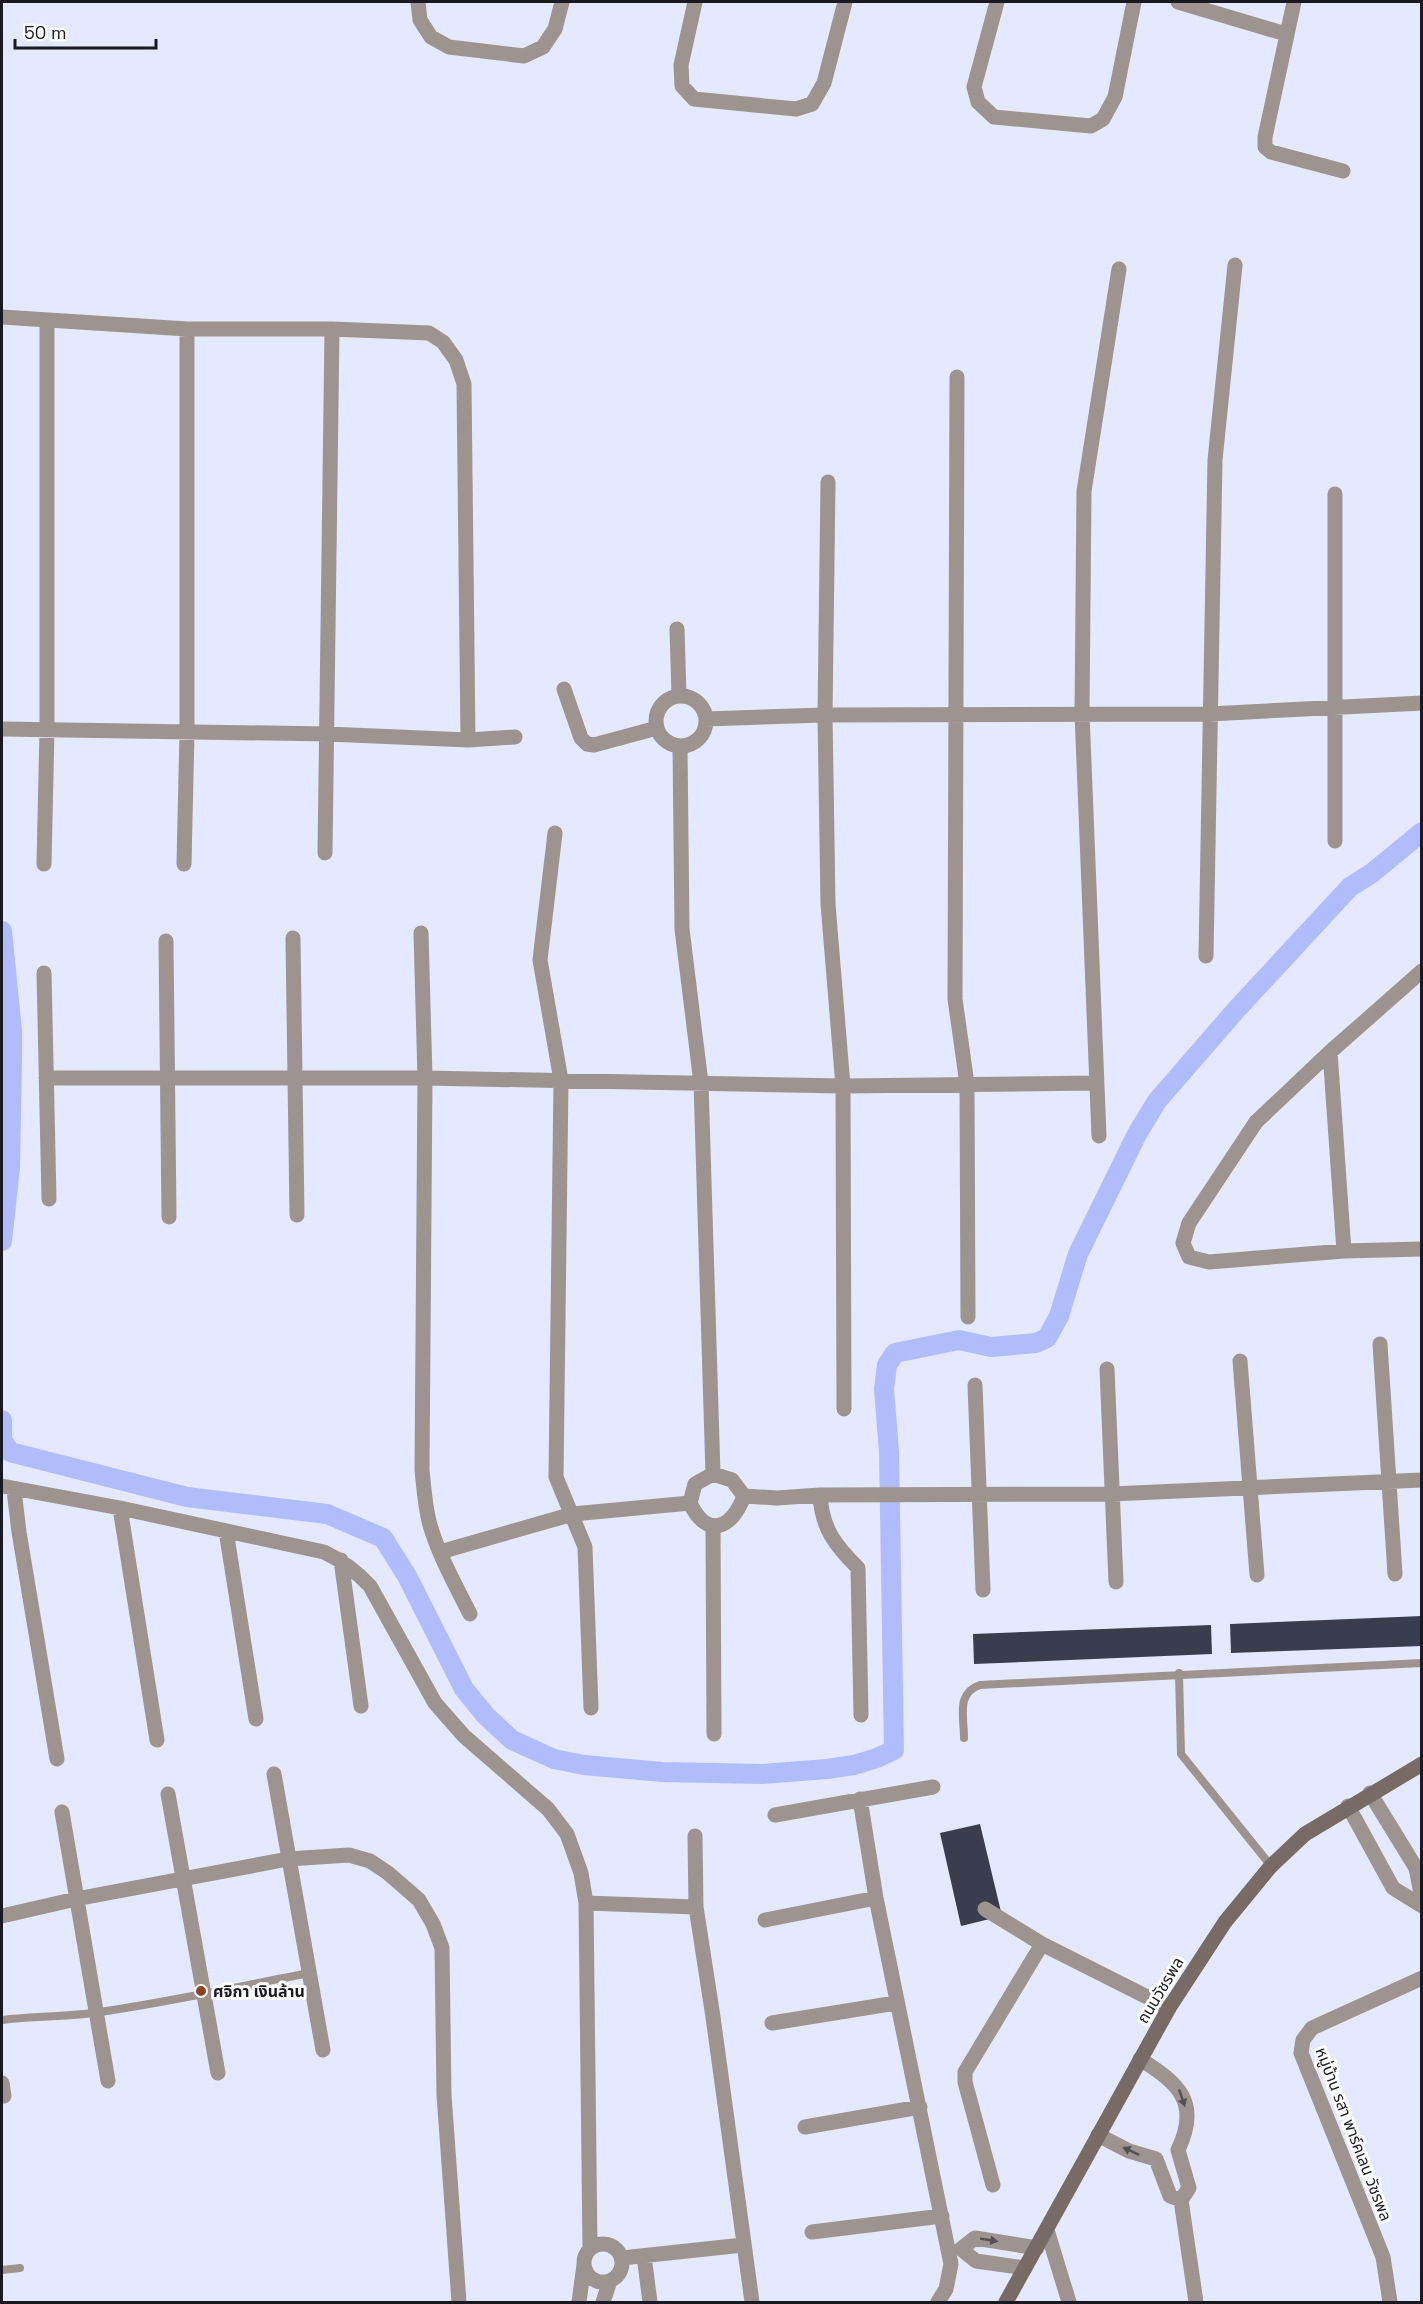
<svg xmlns="http://www.w3.org/2000/svg" width="1423" height="2304" viewBox="0 0 1423 2304" font-family="'Space Grotesk','Noto Sans Thai',sans-serif">
<rect width="100%" height="100%" fill="#e4e9ff"/>
<g fill="none" stroke-linecap="round" stroke-linejoin="round">
<path stroke="#b0bcfb" stroke-width="20" d="M2,931L12,1031V1060L10,1168L2,1241
M2,1420V1440L10,1452L187,1497L327,1514L383,1538L407,1576L464,1689L486,1716L512,1740L554,1759L584,1765L662,1772L762,1774L827,1769L854,1765L877,1758L894,1750L889,1452L884,1389L887,1365L895,1353L959,1340L991,1347L1036,1343L1047,1338L1059,1316L1078,1254L1137,1134L1157,1101L1236,1010L1350,887L1372,873L1422,832"/>
</g>
<path fill="#393d4e" d="M1422,1616V1646L1231,1653L1230,1624Z
M1211,1625L1212,1654L974,1664L973,1634Z
M980,1824L1002,1916L961,1926L940,1833Z"/>
<g fill="none" stroke-linecap="round" stroke-linejoin="round">
<path stroke="#9d938f" stroke-width="8" d="M1179,1673L1181,1754L1271,1866
M964,1738C964,1716 956,1693 980,1685L1422,1663
M2,2020C32,2016 62,2017 93,2013C165,2003 237,1987 309,1973
M2,2270L20,2268"/>
<path stroke="#9d938f" stroke-width="15" d="M418,2L420,20L431,37L449,47L524,56L543,47L555,29L562,2
M695,2L681,65L682,86L694,99L796,109L812,104L824,83L845,2
M997,2L974,87L978,102L994,117L1091,126L1103,119L1115,97L1134,2
M1178,2L1286,34
M1294,2L1265,137V147L1271,152L1343,171
M2,317L187,329H332L429,333L443,342L456,360L464,384L468,740
M957,377L955,999L967,1084L968,1317
M828,482L825,715L828,904L843,1086L844,1409
M677,629L679,695
M564,689L581,738L587,744L594,745L657,728
M656 721a25 25 0 1 1 50 0a25 25 0 1 1-50 0Z
M706,719L825,715L1209,714L1422,703
M2,729L328,734L468,740L515,737
M680,746L682,929L701,1083L713,1474
M555,833L540,960L561,1080L556,1477L585,1547L591,1708
M1335,841V494
M325,853L332,329
M44,864L47,730V320
M184,864L187,732V329
M421,933L425,1078L422,1470C424,1489 425,1507 430,1525C439,1556 456,1586 470,1614
M293,938L297,1215
M166,941L169,1217
M1206,956L1215,460L1235,265
M1422,971L1330,1052L1256,1122L1189,1223L1183,1243L1189,1257L1209,1262L1344,1251L1422,1249
M44,973L49,1199
M1330,1052L1344,1251
M46,1078H425L843,1086L1097,1083
M1099,1136L1082,713L1084,491L1119,269
M1380,1344L1395,1574
M1240,1361L1257,1575
M1107,1369L1116,1582
M975,1385L983,1590
M713,1474L732,1480L744,1496C732,1529 707,1539 690,1503L695,1484Z
M2,1486L120,1508L324,1552C343,1561 356,1571 370,1586L435,1703L464,1736L548,1809L567,1834L581,1873L586,1903L590,2248
M14,1490L19,1532L57,1759
M820,1495C822,1529 835,1545 858,1568L861,1715
M744,1496L777,1498L820,1495L1112,1494L1422,1480
M120,1508L157,1740
M713,1526L714,1734
M226,1531L256,1719
M440,1552L573,1514L690,1503
M341,1560L361,1706
M274,1774L323,2050
M1370,1793L1416,1868L1422,1899
M168,1794L218,2073
M860,1799L876,1898L951,2264L946,2289L938,2302
M1348,1806L1393,1888L1422,1906
M62,1812L108,2081
M775,1815L933,1787
M695,1836L696,1907L713,2017L752,2302
M586,1903L696,1907
M985,1909L1042,1944L1169,2008
M2,1916L76,1899L288,1859L349,1855L370,1861L388,1873L419,1900L433,1924L442,1948L444,2095L459,2302
M765,1920L876,1898
M772,2023L896,2003
M1140,2059C1178,2083 1201,2102 1178,2150L1189,2188L1181,2200L1196,2302
M2,2083L4,2096
M805,2127L920,2107
M1098,2135L1129,2151L1156,2159L1170,2196L1181,2200
M993,2185L965,2082V2072L1042,1944
M1047,2230L1069,2302
M812,2232L942,2216
M584 2263a19 19 0 1 1 38 0a19 19 0 1 1-38 0Z
M644,2256L650,2302
M622,2258L743,2245
M1025,2268L976,2261L961,2249L975,2238L1037,2248
M579,2302L584,2265
M603,2302L610,2281
M1390,2302L1383,2257L1301,2053L1303,2040L1312,2028L1422,1978"/>
<path stroke="#786a64" stroke-width="15" d="M1006,2302L1169,2008L1225,1922L1271,1866L1305,1834L1422,1764"/>
</g>
<defs><path id="oneway-solid" d="M-6-.8H1V-3.2L6.5 0L1 3.2V.8H-6Z" transform="scale(1.5)"/></defs>
<g fill="#545052">
<use href="#oneway-solid" transform="translate(1182 2098) rotate(71)"/>
<use href="#oneway-solid" transform="translate(1131 2151) rotate(-155)"/>
<use href="#oneway-solid" transform="translate(989 2240) rotate(9)"/>
</g>
<circle fill="#8d4425" stroke="#fff" stroke-width="2" cx="201" cy="1991" r="6"/>
<g text-anchor="middle" stroke-width="6" stroke-linejoin="round" paint-order="stroke">
<g font-size="16" fill="#181921" stroke="#fff">
<text transform="translate(1160 1990) rotate(-59)" y="6">ถนนวัชรพล</text>
<text transform="translate(1354 2134) rotate(69)" y="6">หมู่บ้าน รสา พาร์คเลน วัชรพล</text>
</g>
<g font-size="16" font-weight="bold" fill="#181921" stroke="#fff" text-anchor="start">
<text x="213" y="1997">ศจิกา เงินล้าน</text>
</g>
</g>
<rect width="1423" height="2304" fill="none" stroke="#181921" stroke-width="6"/>
<path d="M15 39v9h141v-9" fill="none" stroke="#181921" stroke-width="3"/>
<text x="24" y="39" font-size="18" fill="#181921" stroke="#ffffff" stroke-width="4.5" paint-order="stroke">50 m</text>
</svg>
